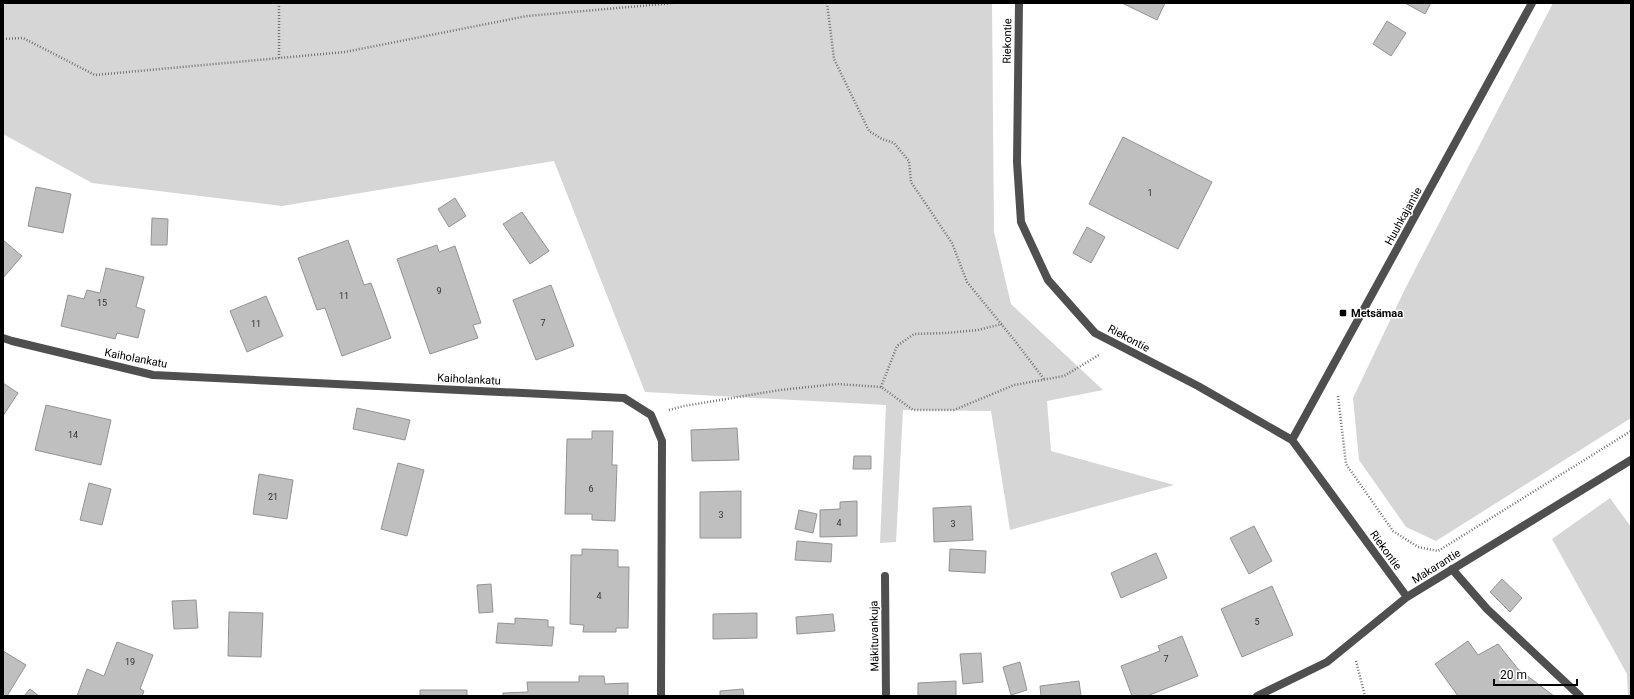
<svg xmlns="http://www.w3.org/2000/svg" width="1634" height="699" viewBox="0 0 1634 699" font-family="Roboto,sans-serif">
<rect width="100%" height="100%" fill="#fff"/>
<path fill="#d6d6d6" d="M3,3H992L994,232L1011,304L1103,390L1047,401L1051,451L1174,485L1010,530L991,411L903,410L896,542L880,543L886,405L645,392L554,161L282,206L92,183L3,134Z
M1553,3H1631V418L1436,541L1406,527L1359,460L1353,398L1405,289Z
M1610,498L1631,527V696H1628L1627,674L1552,539Z"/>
<path fill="#bfbfbf" stroke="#939393" d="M1122,3H1165L1157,20Z
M1405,3H1431L1425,14Z
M1387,21L1406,33L1391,56L1373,44Z
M1123,137L1212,182L1178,249L1089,204Z
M36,187L71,194L63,233L28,226Z
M455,198L466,216L449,227L438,209Z
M522,212L549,251L530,264L503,224Z
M152,218L168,219L167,245H151Z
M1087,227L1105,237L1091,263L1073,253Z
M3,240L22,256L3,278Z
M348,240L364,285L371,283L391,338L342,356L325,308L317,310L298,258Z
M437,245L439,252L455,246L481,323L473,325L478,338L430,354L397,259Z
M106,268L144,277L136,307L145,310L138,338L117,333L115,339L61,326L68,295L84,299L87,290L100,293Z
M551,285L574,346L536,360L513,300Z
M266,296L283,336L247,352L230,311Z
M3,383L18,393L3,416Z
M46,405L111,420L101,465L35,450Z
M357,408L410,420L405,440L353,429Z
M737,428L739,460L692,461L691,430Z
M592,431H613L612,465H617L615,521L592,520V514H565L567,439H592Z
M854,456H871V469H853Z
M398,463L424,470L407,536L381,529Z
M259,474L293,480L287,519L253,514Z
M89,483L111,489L102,525L80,520Z
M741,491V538H700V492Z
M857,501V536L820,537V510L840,509V502Z
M971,506L973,540L934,542L933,508Z
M799,510L817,514L813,533L795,529Z
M1254,526L1272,561L1249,574L1230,538Z
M797,541L832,544L831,562L795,560Z
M582,549L618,550V567H629L628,628H616V632H583L584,625L570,624L571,555H582Z
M950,549L986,551L985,573L949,571Z
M1156,553L1167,578L1121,598L1111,573Z
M1502,579L1522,598L1510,612L1490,592Z
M491,584L493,612L479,613L477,585Z
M1272,586L1293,635L1242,657L1221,609Z
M196,600L198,628L174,629L172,601Z
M229,612L263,613L261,657L228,656Z
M757,613V638L713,639V614Z
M833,614L835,631L797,634L796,617Z
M515,618L548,620V627H554L552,646L496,643L498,623L515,624Z
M1182,636L1198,676L1147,696H1132L1121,666L1160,651L1158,646Z
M1468,641L1478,655L1498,644L1518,669L1554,696H1458L1435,664Z
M117,642L153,655L140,689L144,691L142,696H77L87,669L104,676Z
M3,651L26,665L7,696H3Z
M981,653L983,682L963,684L960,654Z
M1020,662L1027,690L1011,695L1003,667Z
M579,676H604L605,684L628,683V696H503V693L528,692L527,682H579Z
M956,681V696H918V683Z
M1079,681L1081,696H1041L1040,686Z
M30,689L39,696H24Z
M743,689L744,696H720V691Z
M420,690H467V696H420Z"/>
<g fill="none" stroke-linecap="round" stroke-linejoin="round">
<path stroke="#717171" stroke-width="2.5" stroke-dasharray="1 2" stroke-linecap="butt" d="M279,3V58
M827,3L834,59L869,131L882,139L894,143L909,161L911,182L952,243L967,282L1015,341L1044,379
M3,39L23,38L95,75L345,52L527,16L674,3
M881,387L897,346L914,334L946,333L978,330L1002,324
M1338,396L1346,464L1393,531L1418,547L1438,551L1631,431
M669,410L684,406L780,390L837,384L881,387L913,410H954L1014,385L1064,376L1099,355
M1356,661L1365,696"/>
<path stroke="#4f4f4f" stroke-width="8" d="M1452,569L1487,609L1580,696"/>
<path stroke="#4f4f4f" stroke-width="8" d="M1019,3L1017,162L1021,222L1048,280L1095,333L1198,386L1292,440L1407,597
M3,338L12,341L153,375L624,398L651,415L662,441L661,696
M1292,440L1532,3
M885,576L886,696
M1257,696L1327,662L1407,597L1631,460"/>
</g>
<rect fill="#000" stroke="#fff" stroke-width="1.5" x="1339" y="309" width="8" height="8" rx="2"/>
<g text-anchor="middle" stroke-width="3" stroke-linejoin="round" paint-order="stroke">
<g font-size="9" fill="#303030">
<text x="1150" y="196">1</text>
<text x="439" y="294">9</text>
<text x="344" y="299">11</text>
<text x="102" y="306">15</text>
<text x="543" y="326">7</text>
<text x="256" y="327">11</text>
<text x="73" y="438">14</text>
<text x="591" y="492">6</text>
<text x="273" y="500">21</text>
<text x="721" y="518">3</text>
<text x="839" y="526">4</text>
<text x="953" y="527">3</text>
<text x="599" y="599">4</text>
<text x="1257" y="625">5</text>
<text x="1166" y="662">7</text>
<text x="130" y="665">19</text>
</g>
<g font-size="11" fill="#000" stroke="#fff">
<text transform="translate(1007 41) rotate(-89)" y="4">Riekontie</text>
<text transform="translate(1403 216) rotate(-61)" y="4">Huuhkajantie</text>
<text transform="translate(1129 338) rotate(28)" y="4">Riekontie</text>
<text transform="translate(136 358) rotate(11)" y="4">Kaiholankatu</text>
<text transform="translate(469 379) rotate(3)" y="4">Kaiholankatu</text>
<text transform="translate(1386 550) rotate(54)" y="4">Riekontie</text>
<text transform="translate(1436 566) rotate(-32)" y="4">Makarantie</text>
<text transform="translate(874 636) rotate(-91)" y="4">Mäkituvankuja</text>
</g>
<g font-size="11" font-weight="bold" fill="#000" stroke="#fff" text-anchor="start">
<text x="1351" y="317">Metsämaa</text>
</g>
</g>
<rect width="1634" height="699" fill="none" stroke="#000000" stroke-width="8"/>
<path d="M1494 679v6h83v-6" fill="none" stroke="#000000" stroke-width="2"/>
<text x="1500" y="679" font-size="12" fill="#000000" stroke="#ffffff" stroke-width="3" paint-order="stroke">20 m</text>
</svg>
